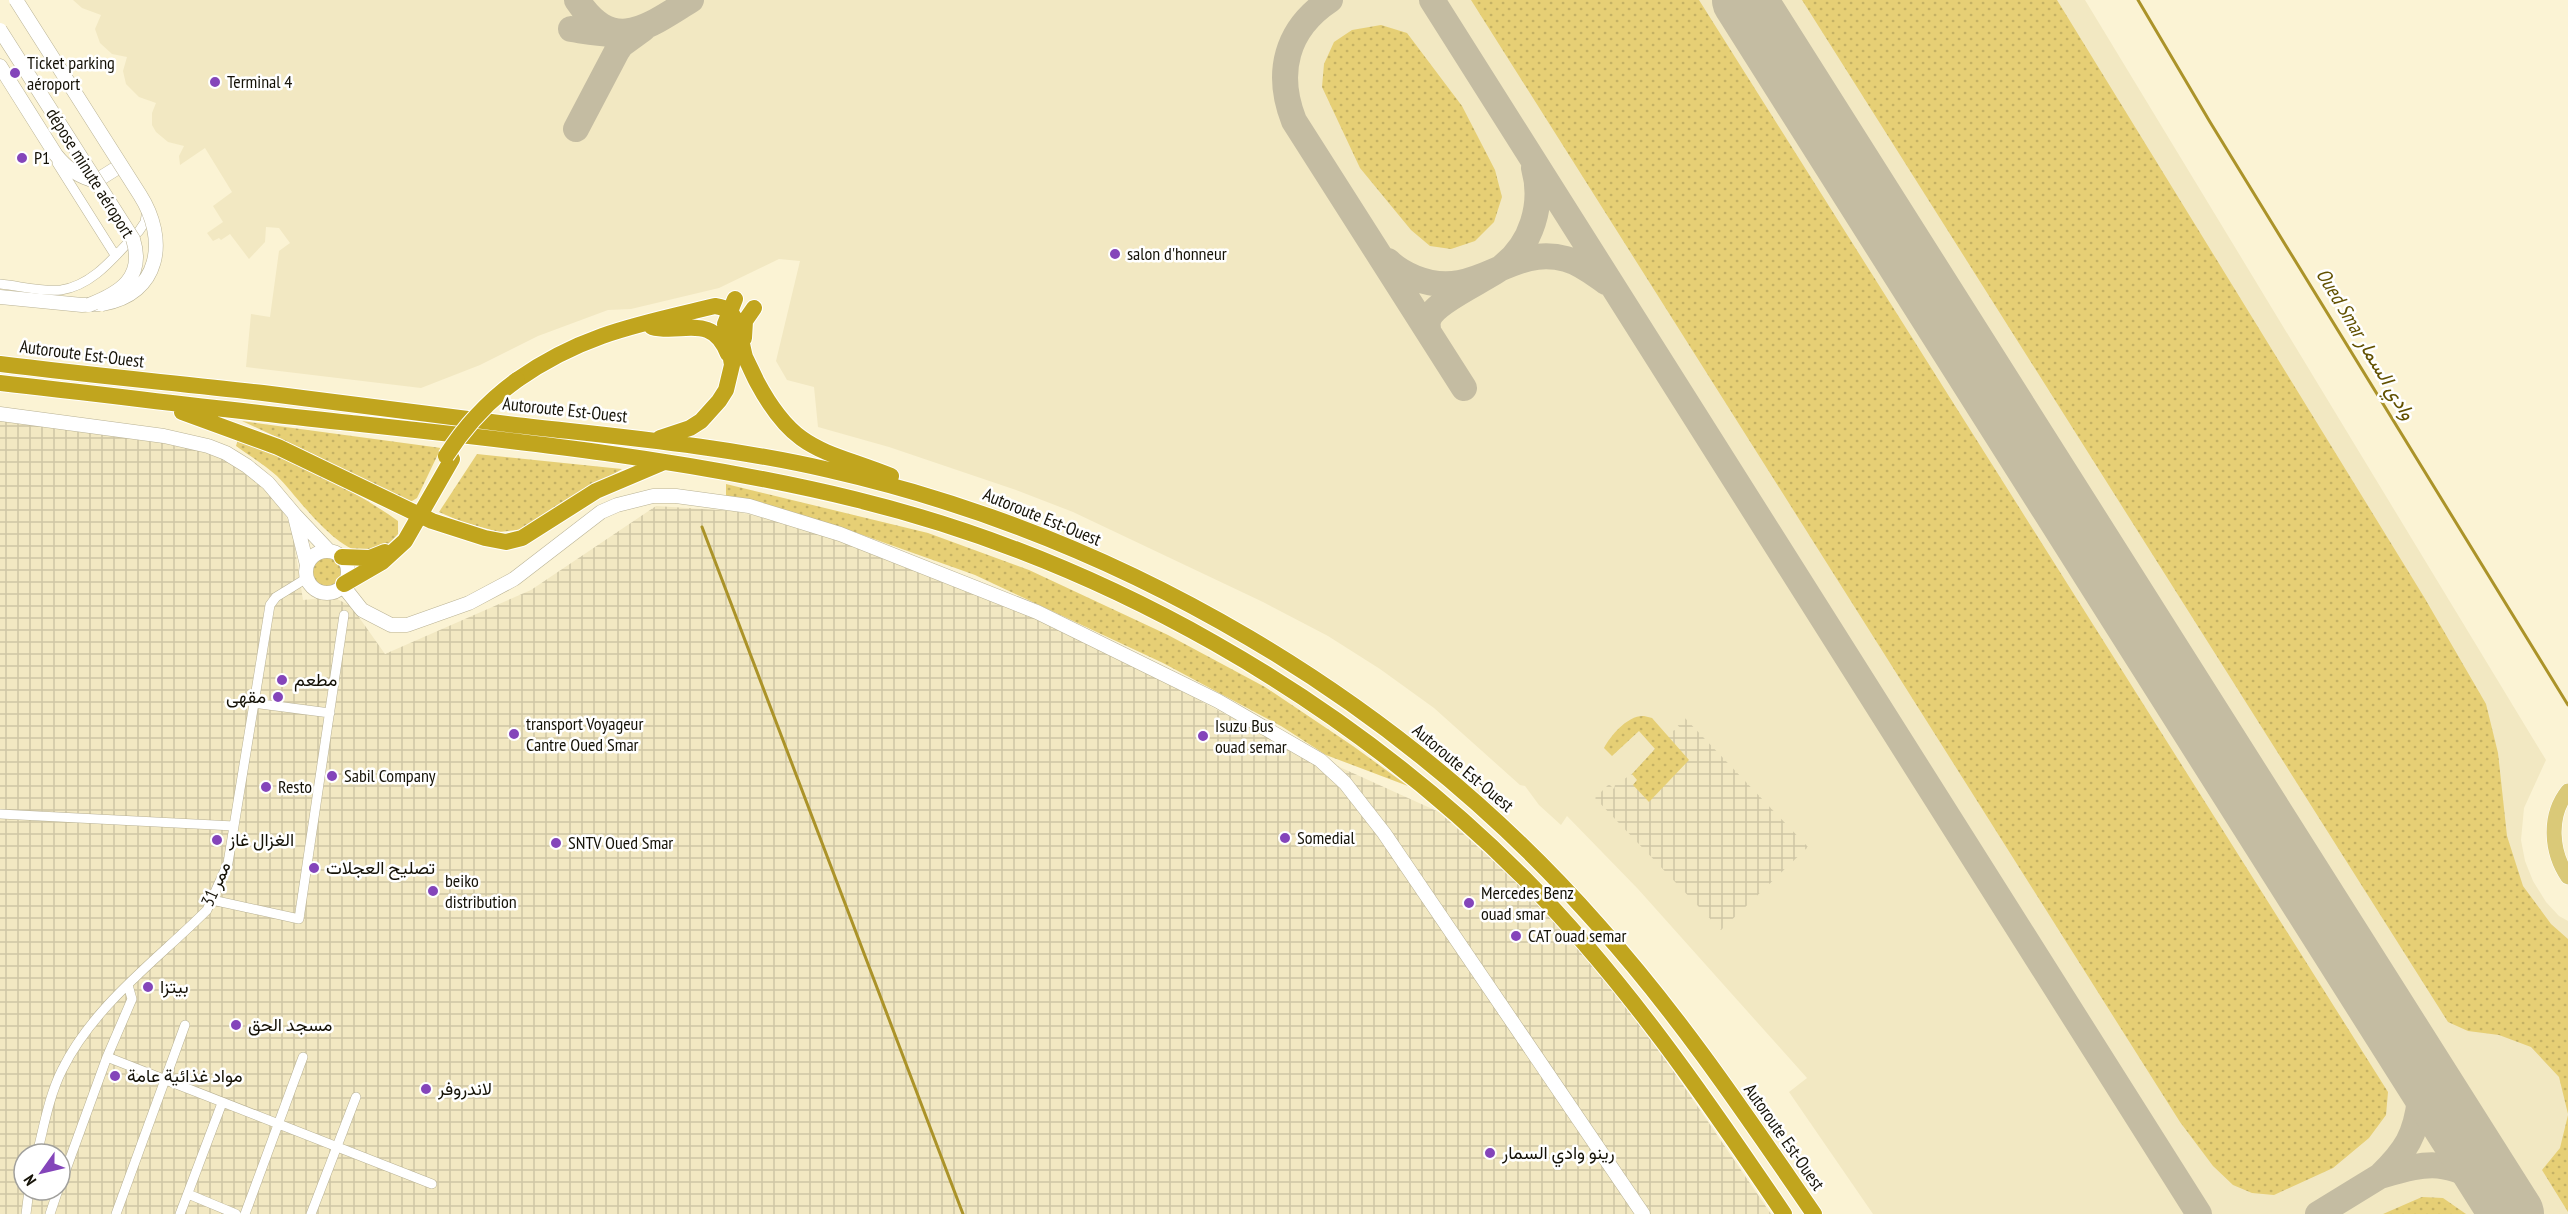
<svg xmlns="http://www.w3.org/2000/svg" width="2568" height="1214" viewBox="0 0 2568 1214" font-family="'PT Sans Narrow',Vazirmatn,sans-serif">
<defs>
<pattern id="industrial-grid" width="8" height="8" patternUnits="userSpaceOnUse" patternTransform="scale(1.5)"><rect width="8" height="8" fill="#f2e8c2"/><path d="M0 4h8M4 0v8" fill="none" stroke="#cfc6a5"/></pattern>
<pattern id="grass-dots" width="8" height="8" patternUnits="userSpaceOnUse" patternTransform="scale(1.5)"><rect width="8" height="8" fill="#e6cf75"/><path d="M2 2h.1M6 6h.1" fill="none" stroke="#c4b164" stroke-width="1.8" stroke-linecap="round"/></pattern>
</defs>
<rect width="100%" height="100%" fill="#fbf3d4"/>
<path fill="#f2e8c2" d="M73,0H2085L2546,760L2524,808L2521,840L2525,861L2533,881L2546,902L2559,916L2568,921V1214H1873L1789,1092L1807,1078L1638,889L1567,816L1561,825L1539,805L1525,786L1520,785L1434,708L1380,669L1328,636L1263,602L1073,512L1016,490L889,447L818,427L814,387L787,380L776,361L800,261L779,259L719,288L631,309L608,310L538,336L480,365L421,388L246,367L251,314L270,317L279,251L290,243L279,228L266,227L265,242L249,259L230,234L221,240L219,238L213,241L207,233L223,222L213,206L232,192L205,148L180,165L179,156L184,146L168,142L156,132L152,125V113L156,103L139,97L126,84L123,71L127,57L112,54L100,43L95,29L101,15L82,8Z"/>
<path fill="url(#industrial-grid)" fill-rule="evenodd" d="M0,419L173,440L223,456L254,477L278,500L292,529L303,600L333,597L351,606L385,654L531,590L656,506L734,511L818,530L924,570L1091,643L1240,722L1439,812L1525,889L1596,969L1642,1025L1771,1214H0ZM24,1154H60V1190H24Z
M1683,716L1808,847L1721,930L1595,798L1609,784L1614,789L1615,785L1632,774L1670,732L1680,728L1676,723Z"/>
<path fill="url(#grass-dots)" d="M1471,0H1699L2388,1092L2386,1115L2369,1138L2333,1168L2274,1195L2252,1193L2233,1185L2213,1166L2180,1122Z
M1802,0H2057L2424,597L2486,704L2498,753L2507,836L2523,886L2551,924L2568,939V1114L2559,1077L2531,1047L2499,1035L2468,1031L2448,1022Z
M1381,25L1407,33L1462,106L1495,170L1502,197L1494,222L1475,241L1451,249L1430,246L1411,230L1360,168L1322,87L1324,64L1334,42L1352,30Z
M242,421L441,448L417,498L407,504L313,454Z
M238,439C294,463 349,486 398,521V534C391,542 380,553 368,553C335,552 298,497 277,476C265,465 250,456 236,446Z
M477,454L622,469L525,529L499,532L462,522L439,512Z
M726,484L928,533L1029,570L1168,635L1265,687L1353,746L1408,786L1326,755L1281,726L1163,663L975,575L843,528L726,496Z
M313 572a14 14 0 1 1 28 0a14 14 0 1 1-28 0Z
M1644,716L1652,718L1689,760L1649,802L1633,785L1637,780L1632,774L1655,749L1639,731L1612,756L1604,748C1611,735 1628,715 1644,716Z
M2568,1115V1212L2542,1170L2560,1148Z
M2422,1197L2443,1198L2466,1214H2383Z"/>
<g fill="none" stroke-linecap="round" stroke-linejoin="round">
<path stroke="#ab9329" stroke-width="3" d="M2138,0L2210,122L2568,705
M702,527L963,1214"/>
<path stroke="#c4bca2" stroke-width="26" d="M577,0C614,56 648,26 691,0
M1330,0C1286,29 1275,73 1294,121L1464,388
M1432,0L2199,1214
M571,29C599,33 616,37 643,29L621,45L617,51L576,129
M1388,261C1396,269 1405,274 1415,278C1478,303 1508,243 1566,259C1581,263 1593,273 1606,282
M1428,330C1428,327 1427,324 1428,321C1432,302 1486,280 1502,267C1532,244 1544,204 1534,168
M2419,1067C2424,1082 2421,1084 2420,1099C2416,1135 2406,1151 2380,1176C2434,1160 2443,1161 2494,1186
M2318,1214L2380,1176"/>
<path stroke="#c4bca2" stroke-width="64" d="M1744,0L2512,1214"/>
<g stroke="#b9b294" stroke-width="10">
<path id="minor" d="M57,163L115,255
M0,284C20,286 42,292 61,290C95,285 117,253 139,231L145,222L147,210
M253,703L330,713
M0,814L234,826
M212,900L299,919L344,615
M128,985L132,999L107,1057L432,1184
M37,1154C44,1126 49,1096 62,1070C94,1005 157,960 207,910L228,863L270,605L276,597L307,578
M60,1186L107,1057
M188,1194L236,1214
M26,1214L29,1190
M50,1214L58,1190
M116,1214L185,1025
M180,1214L222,1103
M245,1214L303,1057
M311,1214L356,1097"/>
</g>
<g stroke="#b9b294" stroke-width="15">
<path id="secondary" d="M0,66L56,155C67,169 79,177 96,181L120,166
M0,297L82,305L99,304
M0,414L164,436L208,446L226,453L247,466L268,483L295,515L329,551
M295,517L307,565
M306 572a21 21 0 1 1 42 0a21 21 0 1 1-42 0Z
M343,586L362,610L391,625H407L469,603L514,579L601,512L617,505L653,496H676L749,506L840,534L1037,612L1218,701L1320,760L1345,783L1384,833L1643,1214"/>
</g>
<g stroke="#fff" stroke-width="16">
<path id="primary" d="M2568,791C2548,816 2551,852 2568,877"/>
</g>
<g stroke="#fff" stroke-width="18">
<path id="motorway" d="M652,327C681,335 712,312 728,354
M744,338L745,321L754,308
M0,364C87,375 175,383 263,393C347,403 431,415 515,425C620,437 725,446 829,470C1123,537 1399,699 1599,926C1679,1015 1746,1115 1814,1214
M517,380C582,334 640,324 715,306C721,307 727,308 731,313C740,324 741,343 745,357C749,365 753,374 757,382C795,453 823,449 891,476
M0,383C117,396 234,411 351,423C519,441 689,459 854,499C1104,560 1342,696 1524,878C1624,979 1705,1097 1784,1214
M182,412L278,447L432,521L485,538L506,542L522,538L596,491L662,463
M660,438L690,428L701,421L719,401L726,390L732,365L725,324L735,299
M342,557L370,558L385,552
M344,584L382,562L405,541L452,459"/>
</g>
<use href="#minor" stroke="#fff" stroke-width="9"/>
<use href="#secondary" stroke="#fff" stroke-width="14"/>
<use href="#primary" stroke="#dac978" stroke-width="15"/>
<use href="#motorway" stroke="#c1a51e" stroke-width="16"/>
<g stroke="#b9b294" stroke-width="15" stroke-linecap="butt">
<path id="secondary-bridge" d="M16,0L140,195C168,239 161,294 102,304
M0,30L133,239C145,278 120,293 89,305"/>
</g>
<g stroke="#fff" stroke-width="18" stroke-linecap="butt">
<path id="motorway-bridge" d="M446,456C465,426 488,401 517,380"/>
</g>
<use href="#secondary-bridge" stroke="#fff" stroke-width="14"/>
<use href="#motorway-bridge" stroke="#c1a51e" stroke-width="16"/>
</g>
<g fill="#8445ba" stroke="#fff" stroke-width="2">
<circle cx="15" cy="73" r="6"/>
<circle cx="215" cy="82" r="6"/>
<circle cx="22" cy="158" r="6"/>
<circle cx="1115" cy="254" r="6"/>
<circle cx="282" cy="680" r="6"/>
<circle cx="278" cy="697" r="6"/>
<circle cx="514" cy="734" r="6"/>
<circle cx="1203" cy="736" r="6"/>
<circle cx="332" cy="776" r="6"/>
<circle cx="266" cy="787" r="6"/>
<circle cx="1285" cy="838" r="6"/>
<circle cx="217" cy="840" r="6"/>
<circle cx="556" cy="843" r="6"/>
<circle cx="314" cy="868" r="6"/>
<circle cx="433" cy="891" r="6"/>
<circle cx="1469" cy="903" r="6"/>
<circle cx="1516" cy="936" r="6"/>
<circle cx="148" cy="987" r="6"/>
<circle cx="236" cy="1025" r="6"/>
<circle cx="115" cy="1076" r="6"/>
<circle cx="426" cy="1089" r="6"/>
<circle cx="1490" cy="1153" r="6"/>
</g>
<g text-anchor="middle" stroke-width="5" stroke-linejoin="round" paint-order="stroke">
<g font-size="18" fill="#151207" stroke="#fff" text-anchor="start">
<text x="27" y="69">Ticket parking<tspan x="27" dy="21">aéroport</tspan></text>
<text x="227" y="88">Terminal 4</text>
<text x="34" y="164">P1</text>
<text x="1127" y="260">salon d'honneur</text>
<text x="294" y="686">مطعم</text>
<text x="266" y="703" text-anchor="end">مقهى</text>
<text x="526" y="730">transport Voyageur<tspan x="526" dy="21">Cantre Oued Smar</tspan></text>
<text x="1215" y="732">Isuzu Bus<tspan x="1215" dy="21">ouad semar</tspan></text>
<text x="344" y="782">Sabil Company</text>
<text x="278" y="793">Resto</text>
<text x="1297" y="844">Somedial</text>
<text x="229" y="846">الغزال غاز</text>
<text x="568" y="849">SNTV Oued Smar</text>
<text x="326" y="874">تصليح العجلات</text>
<text x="445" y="887">beiko<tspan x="445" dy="21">distribution</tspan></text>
<text x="1481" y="899">Mercedes Benz<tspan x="1481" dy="21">ouad smar</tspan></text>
<text x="1528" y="942">CAT ouad semar</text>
<text x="160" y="993">بيتزا</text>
<text x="248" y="1031">مسجد الحق</text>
<text x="127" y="1082">مواد غذائية عامة</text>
<text x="438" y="1095">لاندروفر</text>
<text x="1502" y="1159">رينو وادي السمار</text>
</g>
<g font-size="18" fill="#151207" stroke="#fff">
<text transform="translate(90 173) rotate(58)" y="6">dépose minute aéroport</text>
<text transform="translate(82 354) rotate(7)" y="6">Autoroute Est-Ouest</text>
<text transform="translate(565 410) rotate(6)" y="6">Autoroute Est-Ouest</text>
<text transform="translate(1042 517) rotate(22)" y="6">Autoroute Est-Ouest</text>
<text transform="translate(1463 768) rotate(40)" y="6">Autoroute Est-Ouest</text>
<text transform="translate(216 884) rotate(-66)" y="6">ممر 31</text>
<text transform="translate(1784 1137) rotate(55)" y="6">Autoroute Est-Ouest</text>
</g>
<g font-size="20" font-style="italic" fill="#625100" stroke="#fff">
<text transform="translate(2366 344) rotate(59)" y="7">Oued Smar وادي السمار</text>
</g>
</g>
<g transform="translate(42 1172) rotate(236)"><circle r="28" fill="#ffffff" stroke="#a1a09c" stroke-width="1.5"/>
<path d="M0-4.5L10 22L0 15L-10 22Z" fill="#8445ba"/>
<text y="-9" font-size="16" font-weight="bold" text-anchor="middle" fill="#151207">N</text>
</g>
</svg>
